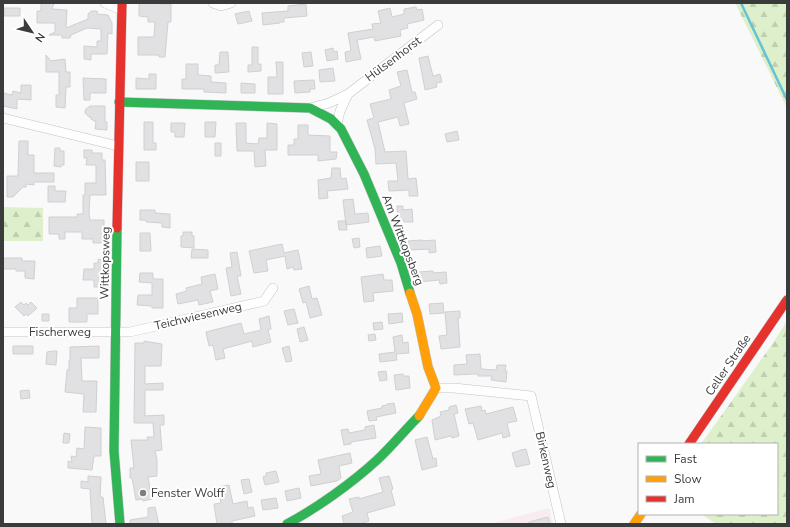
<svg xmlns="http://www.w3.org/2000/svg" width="790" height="527" viewBox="0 0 790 527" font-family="'Nunito Sans',sans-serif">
<defs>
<pattern id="forest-firs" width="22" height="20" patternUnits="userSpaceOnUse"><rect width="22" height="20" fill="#def0cb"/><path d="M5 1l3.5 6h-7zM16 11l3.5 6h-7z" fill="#bfcfaf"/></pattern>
</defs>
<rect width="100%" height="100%" fill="#f9f9fa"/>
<path fill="#f8ecef" d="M549,508L553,524H490Z"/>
<path fill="url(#forest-firs)" d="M735,3H787V108Z
M3,207L43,208V241H3Z
M787,321V524H716L701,514H777V444H701L773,343Z"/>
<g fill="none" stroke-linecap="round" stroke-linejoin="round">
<path stroke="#65c3d2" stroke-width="2.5" d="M741,3L787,100"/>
</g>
<path fill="#e1e1e3" stroke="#d0d0d1" d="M41,3H54L52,9L67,10L66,28L88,19V14L91,11H97V14L108,15L112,23V34L108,33L107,54H91V60L84,59V46L97,47V41H101V29L87,28L71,35L70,38H62V35H49L55,32V23H37V11H41Z
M139,3L171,4V22H168L165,57H159V55H138V37H154L155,22H148V17L139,16Z
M306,4L307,16L284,18V22H280V23L263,25L262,13L288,11V6Z
M416,7L417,10L422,9L424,20L407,24L408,28L400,30L401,36L375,41L374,37L357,40L361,59L346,62L345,52L351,51L348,33L373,29L372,24L381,23L378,11L390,8L392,17L404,14V9Z
M4,8H20V16H4Z
M249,11L252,21L238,24L235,14Z
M252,47H258V64H261V71L248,72V65H252Z
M333,48L334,52L337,51L338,59L327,61L325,50Z
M220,52H228L229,72L215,73V65H219Z
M311,52L313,66L304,67L302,53Z
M46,55L51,61L65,59L66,72H70V87H66L65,108L56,107V95H59V72H46Z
M428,56L433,76L440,74L442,82L436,83L437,87L425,90L419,58Z
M276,62H283V94H268V77H277Z
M186,64H198V75L211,76V82L226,83V93L204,92V89H182V79H186Z
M333,68L335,81L320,82L319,70Z
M407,70L412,92H415L417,99L404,103L409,124L400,126L398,117L378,122L385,152L406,151L408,179L416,178L418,196H409V190L389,191L388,181H398L396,163L376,164L375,149L367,120L374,118L370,104L391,99L389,90L401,86L397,72Z
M149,74H156V89H136V78L149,79Z
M83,78L106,79V93H90V100H84Z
M314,80L315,89H310V92L295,93L294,81Z
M241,83L255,84V93H241Z
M21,85H31V100L17,99V109L3,106V93L12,95L13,91L21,93Z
M90,106H105V122H107V130L95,129L96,122L91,119V117H89L85,113V110Z
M144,122H153V143H156V150H144Z
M205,122H216L215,137H205Z
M171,123H185L184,137H175V132H171Z
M236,123H246V143L258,144L259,138H267V123L277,124V150H265L266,166L255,167L254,151H237Z
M298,125H308V135L330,136V152H337L336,159L318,161V155H288V145H294V139H298Z
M457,131L459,140L447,142L445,134Z
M19,141H28V155H34V173H54V182H34V185L26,184V187H23L13,197H7V176H18Z
M215,143H221V156H215Z
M55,148H60V151H64V165H61V167L54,166Z
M84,150H92V153H102V160H105L106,195H90L89,214L90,220H104V243H93V239H82V232H65V239H59V234H49V217H77V214H83V195H85V183H96V165H86L87,158H84Z
M136,162H149V181H136Z
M332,168H340L341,179L346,178L348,189L327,191L328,198L319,199L318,180L331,178Z
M48,186H55V191H66L65,202H48Z
M353,199L355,214L368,213L369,222L346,225L343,200Z
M397,206H403V210L412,209L413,222H404V220H398Z
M140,210H155V213L170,214V228L162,227V223L146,222V220H140Z
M338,221H346L347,230H339Z
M183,232H192V236H194V248L181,247V236H183Z
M140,233H150L151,251H140Z
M359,238L360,247L354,248L352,239Z
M422,240V241L435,240L436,252L429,253V249L409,250L408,241Z
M282,244L284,253L298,250L302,269L294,270L293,267L287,269L285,256L266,260L268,271L254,273L249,251Z
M380,246L382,256L367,258L366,248Z
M192,249L208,250V258H191Z
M237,252L241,276H237L241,294L231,296L226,268L232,267L230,253Z
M3,258H22V261H35L34,279L25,278V271H16V269H3Z
M98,259L105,260L102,287H94V280H83L84,269H94V263H98Z
M433,271V273L446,272L447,283L440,284L439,280L419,282L418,272Z
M140,273H153V279H163V308H152V306L137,305L138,295H152V283L139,282Z
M215,274L218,289L210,291L213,302L199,305L198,300L178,304L176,294L187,291L186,288L202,284L201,277Z
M383,274L384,280H392L393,291L373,293L374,301L364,302L361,277Z
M309,286L312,299L317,298L322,315L310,318L306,302L303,303L299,289Z
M77,298H98V314H87V322H69V308H77Z
M21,302L24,305L26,303L28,305L31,302L37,308L28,316L26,314L24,316L15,307Z
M443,303L444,313L430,314L429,304Z
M294,309L298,323L288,325L284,311Z
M460,311V318H458L460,347L441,349L439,336L447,335L445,312Z
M402,313L403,322L389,324L388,314Z
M42,314H49V321H42Z
M269,316L271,329L268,330L271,342L253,347L252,341L223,349L225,358L216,360L213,345L209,346L206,332L241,323L244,334L261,330L259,319Z
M382,322L383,329L374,330L373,323Z
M304,327L308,340L300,342L297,329Z
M375,334L376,340L369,341L368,335Z
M402,335L403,343L408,342L409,353L396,354L397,360L380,362L379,354L395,352L393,337Z
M144,341L162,344L161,366H145V384L163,383V390H145V416L164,415V425H160L162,450L155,451L157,459V476L148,477L152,499L143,501L142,499L136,500L132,478H130V468H134L131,440H148L147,437H154L153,423H134L135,343H144Z
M13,346H33V354H13Z
M99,346V358H81L82,381H97L96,412H83L84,394L65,392L67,370H69V360H70V347Z
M289,346L292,361L286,362L282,348Z
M53,351H57L56,365L46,364L47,352Z
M480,354L481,369L496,370L497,365H506L505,371H507L506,382L491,380L492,376H478V374H474L454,375V365L467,364L466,355Z
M386,371L387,380L380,381L378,372Z
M403,374V376H409L410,388L396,390L394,375Z
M29,390L30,398L21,399L20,391Z
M394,403L396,413L376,417L377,420L369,421L367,411L382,408V406L387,405V404Z
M456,405L458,413L454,414L459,436L452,438L451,436L435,440L432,420L441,416L440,412L449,410V407Z
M481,406L482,411L485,410L486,414L513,407L517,421L507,423L510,436L503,438L502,433L478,440L473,423L469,424L465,409Z
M374,425L376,438L351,442V444L344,445L341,430L348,429L349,433L365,430V427Z
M85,427L101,428V456H94L92,470L68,468V461L72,462L71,456L76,457L77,448L84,449Z
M64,433L70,434L69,443H63Z
M427,437L433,459L436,458L437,466L422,470L415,440Z
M526,449L530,464L516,467L512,453L521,450Z
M350,453L352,463L339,466L341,478L337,481L311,486L309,476L321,474L318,460Z
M276,471L279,482L265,485L263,477L266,476V473Z
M88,476L101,477L100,497H103L106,524H92L90,489L81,488V481L88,482Z
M389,476L393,489L391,490L395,505L367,513L369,521L360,524H344L342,516L353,512L349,499L359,497V499L383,492L379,478Z
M249,479L252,492L244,494L241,480Z
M229,485L233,504L247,501L248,508L253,507L255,516L232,521V524H217L214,504L221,503L218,487Z
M299,488L301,498L287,501L285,491Z
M276,498L278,508L263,510L261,500Z
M155,507L159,524H130V520L148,517V508Z
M548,517L550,524H529V522Z"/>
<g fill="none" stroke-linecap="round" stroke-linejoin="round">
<g stroke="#c3c3c3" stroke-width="10">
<path id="street" d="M105,3L122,10
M213,3L221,6L231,3
M348,94L438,25
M310,108L329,103L348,94L340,111L337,124
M3,118L118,146
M3,332H130L264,301L273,288
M436,388H454L531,396L561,524"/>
</g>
<g stroke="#c3c3c3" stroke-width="10">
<path id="fast" d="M119,102L310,108L331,119L341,129L364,174L401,263L410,293
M117,228L114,451L120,524
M287,524C317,508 352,483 377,460C392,446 405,430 419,416"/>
</g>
<g stroke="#c3c3c3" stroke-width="10">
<path id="slow" d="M410,293L417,314L428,367L436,388L419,416
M634,524L641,514"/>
</g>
<g stroke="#c3c3c3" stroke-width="10">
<path id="jam" d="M117,228L122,3
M689,444L787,300"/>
</g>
<use href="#street" stroke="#fefefe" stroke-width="9"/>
<use href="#fast" stroke="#30b455" stroke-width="9"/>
<use href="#slow" stroke="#ff9f0a" stroke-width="9"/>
<use href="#jam" stroke="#e5322d" stroke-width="9"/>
</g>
<circle fill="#7d7e7e" stroke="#fff" stroke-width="1.5" cx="143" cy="493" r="4"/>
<g text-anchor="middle" stroke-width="4" stroke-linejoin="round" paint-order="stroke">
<g font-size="12" fill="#3a3b3b" stroke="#fff">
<text transform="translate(393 59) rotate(-37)" y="4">Hülsenhorst</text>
<text transform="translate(403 240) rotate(69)" y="4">Am Wittkopsberg</text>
<text transform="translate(105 263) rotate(-89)" y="4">Wittkopsweg</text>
<text transform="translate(198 316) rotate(-13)" y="4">Teichwiesenweg</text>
<text x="60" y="336">Fischerweg</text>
<text transform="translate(728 365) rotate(-56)" y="4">Celler Straße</text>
<text transform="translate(546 460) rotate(77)" y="4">Birkenweg</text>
</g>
<g font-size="12" fill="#3a3b3b" stroke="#fff" text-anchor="start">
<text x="151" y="497">Fenster Wolff</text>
</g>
</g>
<rect width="790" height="527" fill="none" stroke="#3a3b3b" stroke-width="8"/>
<rect x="638" y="443" width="140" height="72" fill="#ffffff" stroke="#b0b1b1"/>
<rect x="646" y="456" width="20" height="6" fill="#30b455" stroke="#b0b1b1"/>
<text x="674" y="463" font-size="12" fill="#3a3b3b">Fast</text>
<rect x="646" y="476" width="20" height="6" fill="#ff9f0a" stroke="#b0b1b1"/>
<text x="674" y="483" font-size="12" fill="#3a3b3b">Slow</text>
<rect x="646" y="496" width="20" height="6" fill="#e5322d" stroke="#b0b1b1"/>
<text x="674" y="503" font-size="12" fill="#3a3b3b">Jam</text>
<g transform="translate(32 32) rotate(125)" stroke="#ffffff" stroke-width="3" paint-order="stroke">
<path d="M0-3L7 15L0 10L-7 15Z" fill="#3a3b3b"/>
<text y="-6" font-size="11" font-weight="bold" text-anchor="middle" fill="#3a3b3b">N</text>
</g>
</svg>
